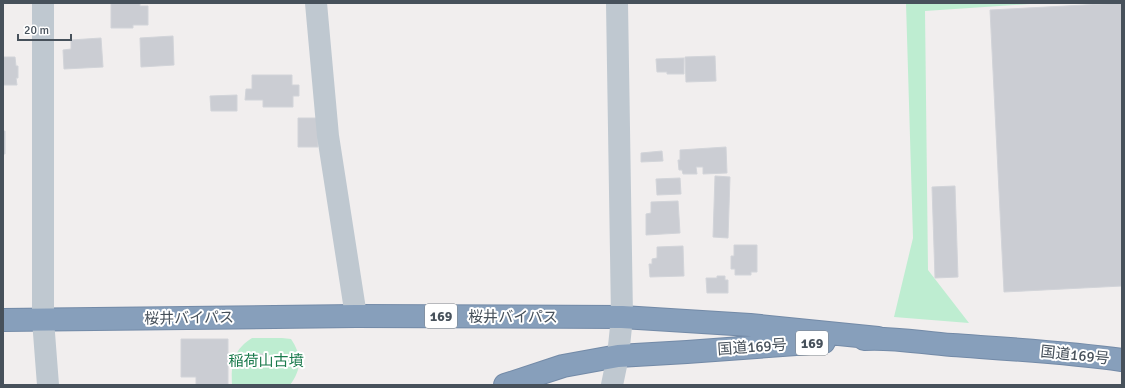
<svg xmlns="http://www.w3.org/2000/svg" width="1125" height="388" viewBox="0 0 1125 388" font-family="Signika,'Noto Sans JP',sans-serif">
<rect width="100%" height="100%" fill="#f1eeee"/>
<path fill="#beedd1" d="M906,3H1044L925,11L928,270L969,323L894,317L913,238Z
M252,338H282L291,339C302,355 302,369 290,385H232C231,364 233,350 252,338Z"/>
<path fill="#cbcdd3" stroke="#d2d4d9" d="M111,3H140V6H148V25H133V28H111Z
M1122,3V286L1004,292L990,10Z
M173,36L174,65L141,67L140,38Z
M101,38L103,67L64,69L63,50L71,49V40Z
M715,56L716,81L686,82L685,57Z
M3,57H15L16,66H18V78H16L17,85H3Z
M684,58V74H667V72H657L656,59Z
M252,75H292V85H299V96H293V107H263V100H245L246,89H252Z
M237,95V111H211L210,96Z
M298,118H318V147H298Z
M3,131H5V154H3Z
M726,147L727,173L703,174V167H696L697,174H683L682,170H679L678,160H680V150Z
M662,151L663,161L641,162V153Z
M715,176L730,177L728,238L713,237Z
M680,178L681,194L657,195L656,179Z
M955,186L958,277L935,278L932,187Z
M678,201L680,233L646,235V214L651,213V202Z
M734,245H757V272H751V275H735V269H731V256H734Z
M683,246L684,276L650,277L649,264H652V259L657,258V247Z
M717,276H725V280H728V293H707L706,278H717Z
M181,339H228V385H196V377H181Z
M252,354H265V364H252Z"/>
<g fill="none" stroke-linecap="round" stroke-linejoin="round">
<g stroke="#738aa7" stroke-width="24">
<path id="highway" d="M3,320L356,316L622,317L750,325L878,338
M864,339C893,337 923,343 952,345C1009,349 1066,352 1122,360
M505,385L563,366L618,356L687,352L824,342"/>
</g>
<path stroke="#bfc8d0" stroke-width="22" d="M43,3V320L48,385
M316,3L328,136L356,316
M612,385L618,356L622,317L617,3"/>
<use href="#highway" stroke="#879fbb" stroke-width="22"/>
</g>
<g text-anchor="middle" stroke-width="4" stroke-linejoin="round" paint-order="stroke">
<g fill="#fff" stroke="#7e858c" stroke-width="1">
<rect x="425" y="304" width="32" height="24" rx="3"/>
<rect x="796" y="331" width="32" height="24" rx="3"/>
</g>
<g font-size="14" font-weight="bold" fill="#47515b">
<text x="441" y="321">169</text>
<text x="812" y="348">169</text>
</g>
<g font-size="15" fill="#47515b" stroke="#fff">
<text x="513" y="322">桜井バイパス</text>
<text transform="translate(189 318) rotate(-1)" y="5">桜井バイパス</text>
<text transform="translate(752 347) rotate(-4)" y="5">国道169号</text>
<text transform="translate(1075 355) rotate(6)" y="5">国道169号</text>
</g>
<g font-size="15" fill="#1a7a4c" stroke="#fff">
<text x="266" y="366">稲荷山古墳</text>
</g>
</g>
<rect width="1125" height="388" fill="none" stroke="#47515b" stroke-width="8"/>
<path d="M18 34v6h53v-6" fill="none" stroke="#47515b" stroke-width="2"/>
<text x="24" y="34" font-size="12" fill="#47515b" stroke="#ffffff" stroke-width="3" paint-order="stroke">20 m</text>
</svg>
